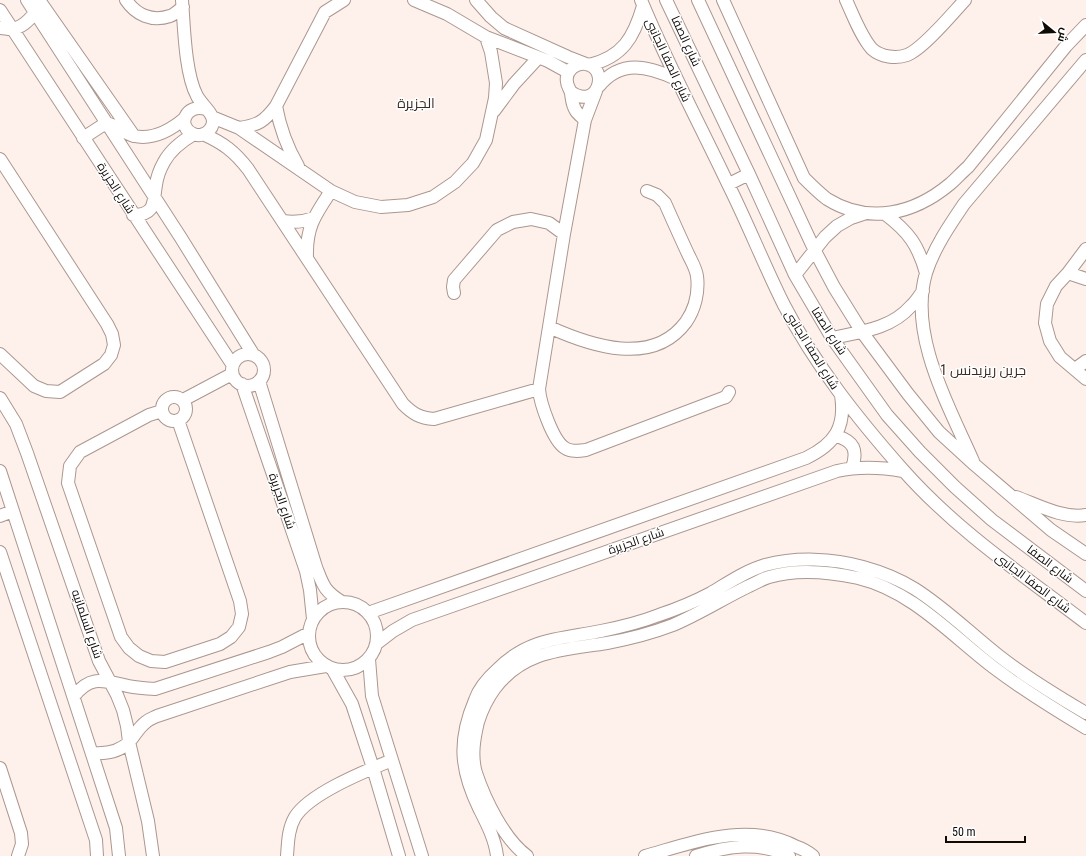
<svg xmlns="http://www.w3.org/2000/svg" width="1086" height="856" viewBox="0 0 1086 856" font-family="'Roboto Condensed',Cairo,sans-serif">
<rect width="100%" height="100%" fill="#fef1eb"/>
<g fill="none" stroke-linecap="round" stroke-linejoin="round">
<g stroke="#ab978f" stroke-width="14">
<path id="minor" d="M27,0L181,238L253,354
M39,0L134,136
M126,0C136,15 152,22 170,16C174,15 179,10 183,7
M182,0C184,26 185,74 197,96C201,104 213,113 213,121C213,130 203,138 193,134C176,126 186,103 206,109
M414,0L447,14L486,37L548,61L568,72
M476,0L491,17L504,28L568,57L586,64
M641,0C667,63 699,123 728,184C748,224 764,265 784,305C815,365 858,419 903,470C956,530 1023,575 1086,623
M666,0L749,174L795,275L832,338L887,415L920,452L955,487L992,520L1086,591
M698,0L815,251L834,287L862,332L908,394L939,432L975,465L1051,530L1086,554
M723,0L804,178C811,185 819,193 827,199C869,225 914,214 950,184C956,179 962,172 968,167L1066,46L1086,25
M846,0C853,15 861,37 872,49C881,57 896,59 907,55C923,49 952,14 965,0
M0,10L232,364
M0,28C4,28 7,29 10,29C21,29 29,20 35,13
M589,65C623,57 634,37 643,6
M599,86C621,59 648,66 676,79
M596,91L585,120L564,234L539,389C540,403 553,441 565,448C571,452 579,451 586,450L723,398L726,397L729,392
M571,92C598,111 610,68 586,64C576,62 565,71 567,82C567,86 570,89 571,93C572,100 572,105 576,111C578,114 582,117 585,120
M276,106C280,128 287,147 298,166
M494,111L514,84L538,58
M212,117L239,128L331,191L355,202L381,207L408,205L433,197L455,182L473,163L486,140L495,98L496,83L491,52L486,37
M239,128C258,125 264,122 276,106L325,12L344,0
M203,134C223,143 234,151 248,169L403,404C413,414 420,418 434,419L539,389
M83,138L106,123C116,125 124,133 134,136C153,140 171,130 185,118
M0,159L107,324L112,334L114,345L111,355L104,364L60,392L46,391L34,386L0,354
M729,184L749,174
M885,214C909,232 918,245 926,273
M133,215C156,215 153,202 156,185C157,177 160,169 164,162C171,149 182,141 194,134
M283,221C295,223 303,222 314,218
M1086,249L1068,273L1056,286L1047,304L1045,323L1050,341L1060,357L1086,379
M307,257C306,227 315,215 331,191
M1068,273L1086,279
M795,275L825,237L837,226L851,218L866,213
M454,293L453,287L454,280L497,230L513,222L531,219L549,223L564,234
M549,327C591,346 653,367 686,322C695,309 699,292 697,276C696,269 692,262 689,256C681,239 673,221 665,203L657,195L647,191
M832,338C860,332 891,329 911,306C916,302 919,296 923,291
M232 370a16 16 0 1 1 32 0a16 16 0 1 1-32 0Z
M1075,369L1086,361
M259,381L316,567C323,585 324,591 342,602
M242,384L306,571L310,590L313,619
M162 409a12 12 0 1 1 24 0a12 12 0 1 1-24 0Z
M0,398L16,424L27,453L99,661L117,695L123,710L127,726L129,742L148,821L153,856
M183,400L232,374
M162,411L149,415L80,452L70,466L68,483L121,637L129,648L139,656L151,661L165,662L220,644L231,637L239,627L242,614L240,601L178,420
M836,436C854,441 858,450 852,468
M973,461C949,406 908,335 926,273C934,248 949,226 964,204L1086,60
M0,471L116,828L119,856
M1016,497C1038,505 1063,519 1086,515
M0,516L13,511
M0,552L96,840L97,856
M309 636a34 34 0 1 1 68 0a34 34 0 1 1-68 0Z
M368,613L806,458C835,444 846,427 841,395
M376,644L393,631L412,620L837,471C860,466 880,467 903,471
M369,659L372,696L422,856
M333,670L352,704L373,768L399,856
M74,696C90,676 101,680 124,685C134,688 144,688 155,689L269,652L282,647L309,633
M93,753C107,754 120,752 130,741C135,735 139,727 146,722C149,719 153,718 157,716L290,672L326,666
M0,768L21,833L22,844L18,856
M287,856C288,843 288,829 295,817C310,793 366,771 392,760
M497,856C495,839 487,824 479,808C460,769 458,740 475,700C479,688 489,677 498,669C529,638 560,639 601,631C621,627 641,622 659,615C677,609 694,602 711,593C728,583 745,571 765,565C795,557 833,558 863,567C881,572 899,579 915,589C945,608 971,634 999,656C1026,677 1057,696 1086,713
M527,856C504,839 485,800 476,773C471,756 474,739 478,722C482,709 487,699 495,688C524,650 563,650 607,643C629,639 652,633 673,625C699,614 724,598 749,586C756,583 762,579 769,577C796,569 830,572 858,578C912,591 950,634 993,667C1022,689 1054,709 1086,728
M645,856C695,842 748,821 797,847C803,849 808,852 813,856
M696,856C727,846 759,841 789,856"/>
</g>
<use href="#minor" stroke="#fff" stroke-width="12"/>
</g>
<g text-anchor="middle" stroke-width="3" stroke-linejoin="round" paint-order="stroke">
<g font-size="12" fill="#100a07" stroke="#fff">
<text transform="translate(686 41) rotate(65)" y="4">شارع الصفا</text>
<text transform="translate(668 60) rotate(65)" y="4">شارع الصفا الجانبى</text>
<text transform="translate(116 188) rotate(57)" y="4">شارع الجزيرة</text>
<text transform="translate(829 331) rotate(57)" y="4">شارع الصفا</text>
<text transform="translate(812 350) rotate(58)" y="4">شارع الصفا الجانبى</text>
<text transform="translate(282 501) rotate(71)" y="4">شارع الجزيرة</text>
<text transform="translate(636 541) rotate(-19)" y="4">شارع الجزيرة</text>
<text transform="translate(1050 564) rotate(37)" y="4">شارع الصفا</text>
<text transform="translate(1033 583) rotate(37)" y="4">شارع الصفا الجانبى</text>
<text transform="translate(87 624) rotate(71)" y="4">شارع السلمانيه</text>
</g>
<g font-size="14" fill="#3b2b24" stroke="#fff">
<text x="416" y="108">الجزيرة</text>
<text x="983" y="375">جرين ريزيدنس 1</text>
</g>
</g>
<g transform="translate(1054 32) rotate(108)" stroke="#ffffff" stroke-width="3" paint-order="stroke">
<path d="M0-3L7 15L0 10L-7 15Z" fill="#100a07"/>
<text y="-6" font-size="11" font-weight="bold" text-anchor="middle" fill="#100a07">ش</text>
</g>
<path d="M946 836v6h79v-6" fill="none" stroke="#100a07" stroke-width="2"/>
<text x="952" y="836" font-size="12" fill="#100a07" stroke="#ffffff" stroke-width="3" paint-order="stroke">50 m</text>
</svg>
